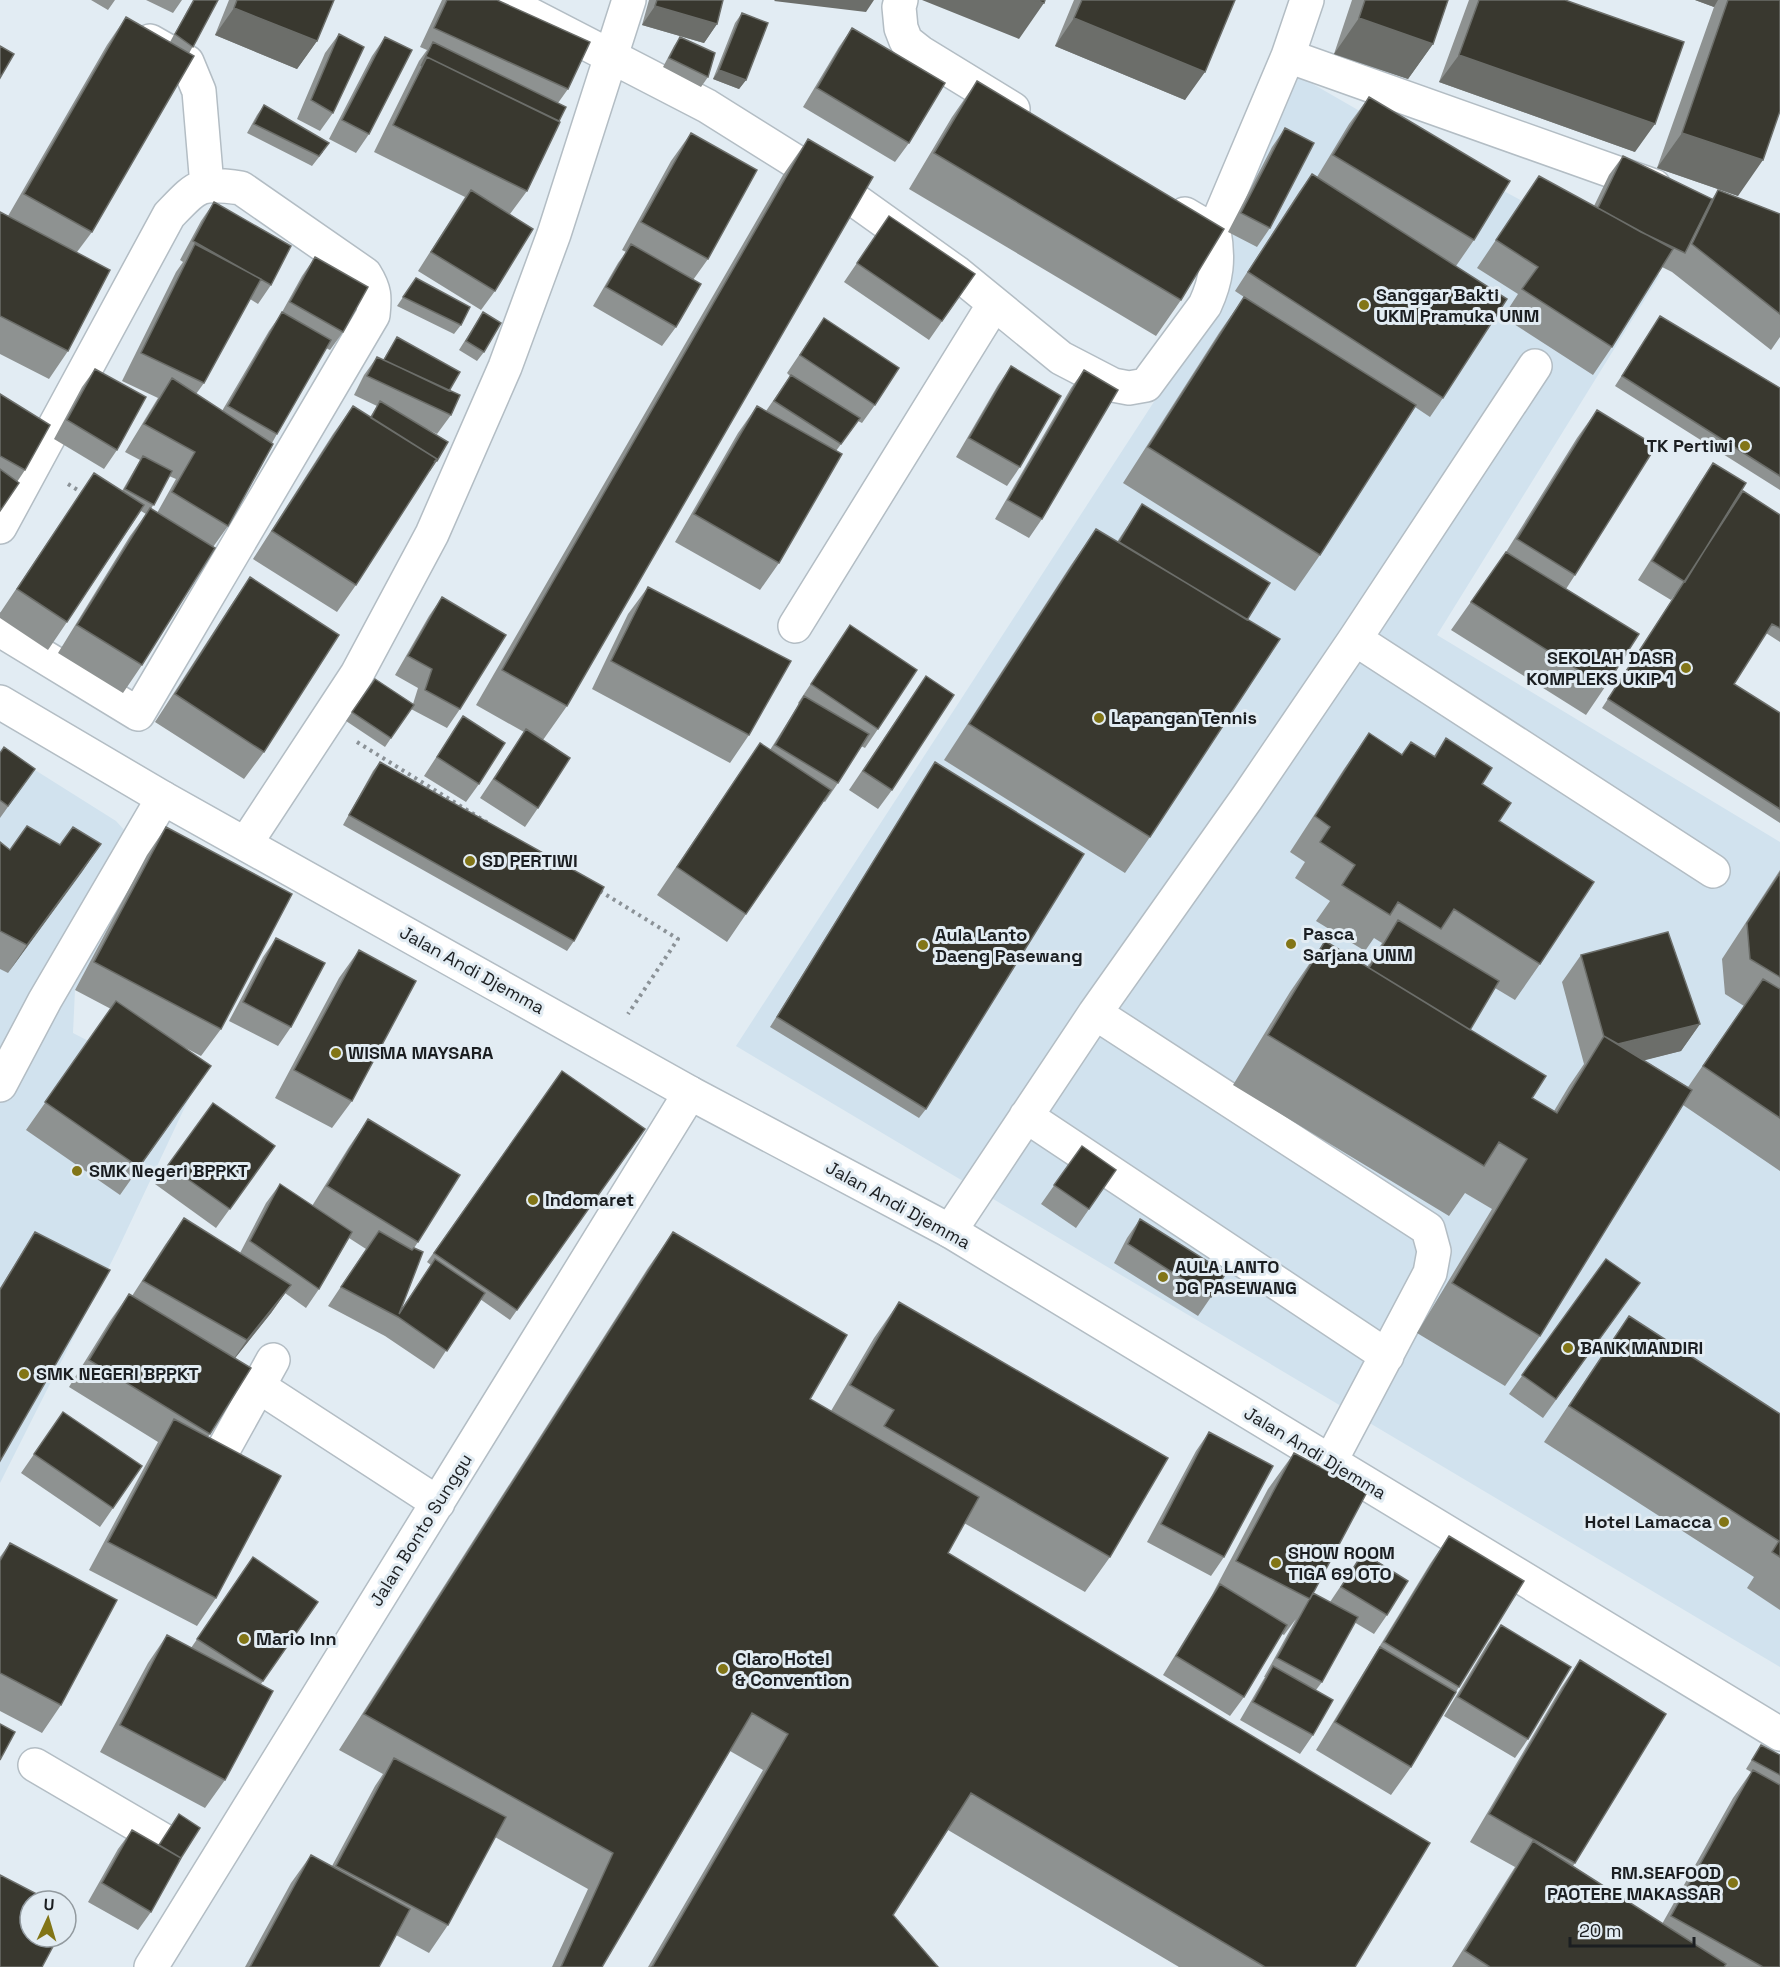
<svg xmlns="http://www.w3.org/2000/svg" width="1780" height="1967" viewBox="0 0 1780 1967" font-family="'Space Grotesk',sans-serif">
<rect width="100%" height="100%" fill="#e2ecf3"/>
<path fill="#d1e2ee" d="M1292,72L1424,148L1660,275L1437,635L1780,842V1667L736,1046L1220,300L1224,228Z
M0,748L116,821L147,855L75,990L73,1033L191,1094L118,1249L0,1483Z"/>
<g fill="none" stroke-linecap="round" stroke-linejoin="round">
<g stroke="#b3bdc4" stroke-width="36">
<path id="minor" d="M502,0L707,106L838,188L957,273L1061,358L1113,385L1129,388L1146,385L1205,305C1217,279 1219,259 1214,231L1185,214
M901,0L899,7L901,28L906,41L920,52L1013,109
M150,41L187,62L199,91L207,186
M1288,56L1654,186
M1214,231L1288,56L1307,0
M0,527L169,215C198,185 198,182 241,188L365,274C375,290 375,297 373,315L138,714L0,630
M795,626L994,304
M1355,639L1713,871
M246,843L357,674L432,534L505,367L554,234L629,0
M1095,1013L1428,1229L1434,1251L1430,1273L1330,1462
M0,1085L45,1000L163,798
M1026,1116L1387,1356
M950,1231L1095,1013L1247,798L1355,639L1535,366
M258,1386L438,1503
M222,1452L273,1360
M35,1765L163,1840
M151,1967L690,1093"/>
</g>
<g stroke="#b3bdc4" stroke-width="36">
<path id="major" d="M0,702L163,798L690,1093L950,1231L1780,1734"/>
</g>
<path stroke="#8b9297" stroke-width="4" stroke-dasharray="3 4.5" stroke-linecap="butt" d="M68,484L84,494
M357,742L488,823
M600,891L678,939L628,1014"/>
<use href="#minor" stroke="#fff" stroke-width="33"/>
<use href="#major" stroke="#fff" stroke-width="33"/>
</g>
<path fill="#8e9291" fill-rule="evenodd" d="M91,0H115L108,10Z
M146,0H182L173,13Z
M193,0H218L92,232L77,252L68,351L49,379L0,354V212L8,216L107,45L126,17L170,42Z
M229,0H334L317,41L297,69L215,35Z
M442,0H497L568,89L558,103L559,121L527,191L510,214L495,291L481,310L418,271L465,197L374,152L419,61L427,50L420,47Z
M649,0H723L717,24L704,43L642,25Z
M1074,0H1235L1185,100L1055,46Z
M1352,0H1448L1433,44L1408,79L1334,54Z
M1469,0H1565L1635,152L1439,82Z
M1695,0H1780L1738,196L1657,168L1714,7Z
M742,13L746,80L739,89L713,79L735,23Z
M852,28L909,143L895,162L803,107L839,47Z
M339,34L333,113L320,131L297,119L325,53Z
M385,37L369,134L356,153L329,139L372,56Z
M680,37L708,77L701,87L663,67L674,46Z
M977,81L1181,300L1156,336L909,189L952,117Z
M1369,97L1474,240L1456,266L1443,398L1430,417L1415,407L1320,555L1295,591L1123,483L1219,333L1244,297L1235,291L1299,192L1312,174L1317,177L1349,124Z
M264,105L323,152L312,166L247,133L257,115Z
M1285,128L1270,228L1257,247L1228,232L1272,147Z
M691,133L708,259L693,280L676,327L662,346L593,306L618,263L626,252L622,250L671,161Z
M808,139L567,706L543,740L538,808L525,827L480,798L524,732L476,705L783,175Z
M1623,156L1712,199L1718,190L1780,214V337L1771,350L1672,272L1662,267L1612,347L1593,375L1503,317L1518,294L1477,268L1539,176L1594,206L1609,175Z
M214,202L271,285L258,304L250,299L204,383L196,394L222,411L269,331L281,314L302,276L315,257L343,332L330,350L326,348L277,434L272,443L228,526L213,547L142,665L123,693L58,653L130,536L146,514L141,511L67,622L48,650L0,618V613L94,473L122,491L140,460L125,452L158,398L122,381L176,272L183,262L180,260L201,221ZM169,476L176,479L157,513L151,509Z
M889,216L975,274L929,340L844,282Z
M416,278L461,325L454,334L397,306Z
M483,312L484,352L477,361L459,350Z
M1660,316L1780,388V490L1615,386Z
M824,318L875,405L862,423L858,421L836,451L779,563L760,590L675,542L738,433L757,406L766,411L790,376L787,373Z
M397,337L449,391L451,415L437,434L427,429L437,461L430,471L429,470L356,585L337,612L253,559L333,434L353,406L370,417L377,406L354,395L364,375L377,357L383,360Z
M1011,366L1020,467L1007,486L956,457L998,385Z
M95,369L117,450L104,469L54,439L82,387Z
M1084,370L1042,519L1029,538L995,519L1071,388Z
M0,394L25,470L17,482L0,511Z
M1597,410L1575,575L1566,589L1605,687L1586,715L1451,630L1506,552L1577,438Z
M1713,463L1699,559L1780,515V642L1766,633L1734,684L1780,713V823L1602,708L1677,592L1671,600L1638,580L1700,482Z
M1142,504L1247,620L1150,837L1125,873L944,760L1071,565L1096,529L1117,542Z
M250,577L264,752L244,779L155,722L231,605Z
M648,587L749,735L730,763L592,689L628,614Z
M442,597L460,709L447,728L411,709L412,707L385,747L346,721L375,679L413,704L418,688L395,675L429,616Z
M850,625L878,729L865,748L861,746L838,783L825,802L823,801L727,942L657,895L760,743L770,750L799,704L798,703Z
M926,676L892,790L878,809L849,790Z
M463,716L479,784L466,802L424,776Z
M1369,733L1402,754L1434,756L1446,738L1482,784L1499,821L1540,964L1515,1000L1495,988L1470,1030L1532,1098L1554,1111L1569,1086L1584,1064L1562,982L1581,955L1700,1024L1681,1051L1644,1060L1688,1087L1744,1006L1725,994L1722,959L1780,870V1171L1683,1105L1540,1336L1505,1386L1417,1333L1492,1209L1465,1193L1449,1216L1233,1085L1290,992L1325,941L1367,967L1382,943L1374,938L1365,951L1316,921L1330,901L1295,878L1305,862L1290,852L1344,769Z
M0,753L35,769L0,818Z
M380,762L574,941L567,951L343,825L373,771Z
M935,762L926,1109L919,1118L770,1027Z
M166,827L221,1029L201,1056L182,1046L211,1066L120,1195L26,1130L111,1009L75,990L147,855Z
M0,842L10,850L60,845L101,844L8,973L0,969Z
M276,938L291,1027L278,1046L229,1021L263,957Z
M359,950L352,1101L332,1128L275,1098L339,978Z
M562,1071L645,1129L510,1320L480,1299L434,1369L385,1336L328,1306L366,1249L349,1238L319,1289L306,1308L285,1293L271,1313L235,1358L251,1368L208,1437L216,1598L197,1626L89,1570L158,1442L69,1387L110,1321L129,1294L132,1296L165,1245L184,1218L240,1253L266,1203L280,1184L312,1206L349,1147L368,1119L418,1242L414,1248L400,1311L431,1265L427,1262Z
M213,1103L275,1146L216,1228L155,1184Z
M1082,1146L1116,1170L1076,1228L1041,1204Z
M1140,1219L1211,1297L1198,1316L1114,1263L1127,1238Z
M35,1232L0,1461V1288Z
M673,1232L810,1399L831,1411L874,1338L899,1302L1110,1557L1085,1592L964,1523L948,1553L1355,1967H1179L948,1830L893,1915L938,1967H648L763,1770L730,1751L602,1967H552L588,1889L495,1837L448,1925L429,1953L396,1935L379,1967H245L291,1883L311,1855L332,1866L375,1786L383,1774L339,1750L648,1268Z
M1606,1259L1640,1283L1543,1418L1509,1394Z
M1629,1316L1780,1414V1610L1747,1588L1754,1577L1544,1442L1604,1352Z
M63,1412L142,1466L100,1527L21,1473Z
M1209,1432L1224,1557L1211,1576L1147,1542L1196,1451Z
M1294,1453L1313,1593L1330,1602L1363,1553L1387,1615L1374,1634L1354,1622L1322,1682L1316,1690L1313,1735L1300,1754L1240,1720L1265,1677H1264L1296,1619L1284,1635L1282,1634L1244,1697L1230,1716L1163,1675L1212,1595L1268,1489Z
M1449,1536L1459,1687L1411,1767L1391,1795L1316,1750L1430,1564Z
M10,1543L61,1705L42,1733L0,1711V1557Z
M253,1557L318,1602L261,1684L225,1780L205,1808L100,1752L148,1663L167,1635L191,1648Z
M1501,1625L1528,1739L1515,1758L1444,1716L1488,1643Z
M1580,1660L1666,1714L1573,1866L1662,1924L1733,1798L1751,1772L1746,1769L1761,1745L1780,1755V1967H1452L1515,1867L1470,1842L1561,1688Z
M132,1830L179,1861L151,1912L138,1930L88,1902L118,1849Z"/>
<path fill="#6c6e6a" d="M775,0H874L866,12L774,1Z
M922,0H1035L1044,3L1019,39Z
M1695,0H1718L1714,7Z
M655,6L717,24L704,43L642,25Z
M234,8L317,41L297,69L215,35Z
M1074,18L1205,72L1185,100L1055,46Z
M1359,18L1433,44L1408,79L1334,54Z
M1459,55L1655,124L1635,152L1439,82Z
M719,70L746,80L739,89L713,79Z
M1682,133L1763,160L1738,196L1657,168Z
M101,844L82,872L8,973L27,945Z
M1700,1024L1681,1051L1587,1075L1607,1047Z
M291,1285L271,1313L228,1367L247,1340Z"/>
<path fill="#39382f" stroke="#6c6e6a" stroke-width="1.5" d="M194,0H218L193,47L175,34Z
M237,0H334L317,41L234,8Z
M447,0H497L590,42L568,89L434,28Z
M657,0H723L717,24L655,6Z
M1035,0H1045L1044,3Z
M1082,0H1235L1205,72L1074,18Z
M1365,0H1448L1433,44L1359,18Z
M1479,0H1565L1684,42L1655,124L1459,55Z
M1728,0H1780V111L1763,160L1682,133Z
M742,13L768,23L746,80L719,70Z
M126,17L194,56L92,232L24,194Z
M852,28L945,83L909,143L817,88Z
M339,34L364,47L333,113L311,100Z
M385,37L412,50L369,134L342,120Z
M680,37L715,53L708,77L669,58Z
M433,42L566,107L559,121L427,57L421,66Z
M0,46L14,54L0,78Z
M427,57L560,122L527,191L393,125Z
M977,81L1224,229L1181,300L934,153Z
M1369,97L1510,181L1474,240L1333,155Z
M264,105L329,143L319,156L254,124Z
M1285,128L1314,143L1270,228L1241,213Z
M691,133L757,170L708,259L641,222Z
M808,139L873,177L567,706L502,670Z
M1623,156L1712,199L1685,253L1641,232L1598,208Z
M1312,174L1507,299L1443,398L1248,272Z
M1539,176L1673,249L1612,347L1522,289L1538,267L1496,240Z
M471,190L533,229L495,291L431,252Z
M1718,190L1780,214V314L1692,244Z
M214,202L291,246L271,285L193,241Z
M0,212L110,270L68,351L0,316Z
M889,216L975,274L942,321L857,263Z
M195,244L261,279L204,383L141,353Z
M631,244L701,284L676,327L606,287Z
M315,257L368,287L343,332L290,302Z
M416,278L470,307L461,325L403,297Z
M1244,297L1416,405L1320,555L1148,447Z
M282,312L331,340L277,434L228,406Z
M483,312L501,323L484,352L466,341Z
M1660,316L1780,388V476L1622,376Z
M824,318L899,368L875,405L800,355Z
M397,337L460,372L449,391L384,360Z
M377,357L460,395L451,415L367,376Z
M1011,366L1061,396L1020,467L969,438Z
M95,369L146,397L117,450L67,420Z
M1084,370L1118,390L1042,519L1008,500Z
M791,375L860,418L841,444L774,401Z
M172,378L273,444L228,526L172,492L195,452L144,424Z
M0,394L50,425L25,470L0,456Z
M380,401L448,442L437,461H435L437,459L371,418Z
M353,406L437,459L356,585L272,531Z
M757,406L842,454L779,563L694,514Z
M1597,410L1656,446L1575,575L1517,539Z
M143,456L172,471L154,505L125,489Z
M1713,463L1746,483L1685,582L1652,561Z
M0,469L19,483L0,511Z
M94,473L144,505L67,622L17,589Z
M1743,491L1780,515V628L1772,624L1734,684L1780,713V809L1608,699Z
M1142,504L1270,583L1247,620L1119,542Z
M150,508L215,548L142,665L77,625Z
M1096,529L1280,639L1150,837L969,724Z
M1506,552L1639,634L1605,687L1471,602Z
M250,577L339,635L264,752L175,694Z
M648,587L791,661L749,735L611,661Z
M442,597L506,635L460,709L425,690L432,669L408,656Z
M850,625L917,670L878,729L811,684Z
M926,676L954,695L892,790L863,771Z
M375,679L414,705L391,738L352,712Z
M804,696L869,734L838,783L775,745Z
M463,716L505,743L479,784L437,757Z
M526,729L570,758L538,808L494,779Z
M1369,733L1402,755L1411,742L1435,757L1446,738L1492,768L1482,784L1511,803L1499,821L1594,882L1540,964L1454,909L1441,929L1398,902L1390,915L1342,885L1355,865L1320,842L1330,827L1315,816Z
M760,743L831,790L746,914L677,867Z
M4,747L35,769L8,806L0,800V753Z
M380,762L604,887L574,941L349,815Z
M935,762L1084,854L926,1109L777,1017Z
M27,826L60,845L73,827L101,844L27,945L0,931V842L10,850Z
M166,827L292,894L221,1029L94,962Z
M1780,873V977L1750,959L1747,923Z
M1398,920L1499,981L1470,1030L1369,968Z
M1668,932L1700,1024L1618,1044L1604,1036V1037L1581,955Z
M276,938L325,963L291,1027L243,1002Z
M1325,941L1546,1076L1532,1098L1557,1113L1604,1036L1692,1090L1540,1336L1452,1283L1527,1159L1499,1142L1484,1166L1268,1035Z
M359,950L416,981L352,1101L294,1070Z
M1763,979L1780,989V1118L1703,1066Z
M116,1001L211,1066L139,1167L45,1102Z
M562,1071L645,1129L517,1310L434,1253Z
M213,1103L275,1146L230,1209L168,1165Z
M368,1119L460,1175L418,1242L327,1186Z
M1082,1146L1116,1170L1089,1209L1054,1185Z
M280,1184L352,1232L319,1289L250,1241Z
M184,1218L291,1285L247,1340L143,1281Z
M1140,1219L1226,1273L1211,1297L1128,1244Z
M379,1231L412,1250L414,1248L423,1252L399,1314L435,1259L485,1293L447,1351L398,1317L341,1287Z
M35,1232L110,1270L0,1461V1290Z
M673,1232L847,1335L810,1399L979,1497L948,1553L1430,1843L1355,1967H1265L971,1793L893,1915L938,1967H652L788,1734L752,1713L602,1967H561L613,1853L364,1714Z
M1606,1259L1640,1283L1556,1399L1522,1375Z
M129,1294L251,1368L210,1434L89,1360Z
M899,1302L1168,1458L1110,1557L884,1426L894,1410L850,1385Z
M1629,1316L1780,1414V1557L1772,1552L1779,1541L1569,1406Z
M63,1412L142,1466L113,1508L34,1454Z
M174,1419L281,1476L216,1598L108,1542Z
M1209,1432L1273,1466L1224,1557L1161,1524Z
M1294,1453L1367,1492L1310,1599L1236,1561Z
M1449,1536L1524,1581L1459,1687L1384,1642Z
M10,1543L117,1600L61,1705L0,1673V1561Z
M1363,1553L1408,1581L1387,1615L1341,1587Z
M253,1557L318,1602L263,1681L197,1639Z
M1220,1584L1287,1625L1244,1697L1176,1656Z
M1313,1593L1358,1617L1322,1682L1277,1658Z
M1501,1625L1571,1667L1528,1739L1458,1697Z
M167,1635L273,1691L225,1780L120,1725Z
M1380,1647L1456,1692L1411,1767L1335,1722Z
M1580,1660L1666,1714L1575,1863L1489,1814Z
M1273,1666L1333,1700L1313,1735L1253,1702Z
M0,1724L15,1732L0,1760Z
M1761,1745L1780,1755V1775L1752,1760Z
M394,1758L506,1817L448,1925L336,1866Z
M1753,1770L1780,1785V1967H1763L1671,1916Z
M179,1814L200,1828L179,1861L181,1858L159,1845Z
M132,1830L181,1858L151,1912L102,1883Z
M1533,1841L1726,1964L1724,1967H1490L1465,1951Z
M311,1855L410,1909L379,1967H250Z
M0,1875L50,1901H30V1937H58L42,1967H0Z
M66,1909L71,1912L66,1922Z"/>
<g fill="#827517" stroke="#e2ecf3" stroke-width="2">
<circle cx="1364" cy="305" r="6"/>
<circle cx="1745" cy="446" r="6"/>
<circle cx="1686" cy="668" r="6"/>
<circle cx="1099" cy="718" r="6"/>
<circle cx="470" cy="861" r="6"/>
<circle cx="1291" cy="944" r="6"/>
<circle cx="923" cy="945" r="6"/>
<circle cx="336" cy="1053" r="6"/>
<circle cx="77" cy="1171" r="6"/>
<circle cx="533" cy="1200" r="6"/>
<circle cx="1163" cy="1277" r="6"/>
<circle cx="1568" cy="1348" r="6"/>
<circle cx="24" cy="1374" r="6"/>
<circle cx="1724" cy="1522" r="6"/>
<circle cx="1276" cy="1563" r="6"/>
<circle cx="244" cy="1639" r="6"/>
<circle cx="723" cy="1669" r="6"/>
<circle cx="1733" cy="1883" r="6"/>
</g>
<g text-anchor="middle" stroke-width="6" stroke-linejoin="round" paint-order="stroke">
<g font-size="18" font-weight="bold" fill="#1b1e21" stroke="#e2ecf3" text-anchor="start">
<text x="1376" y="301">Sanggar Bakti<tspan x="1376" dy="21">UKM Pramuka UNM</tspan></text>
<text x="1733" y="452" text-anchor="end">TK Pertiwi</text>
<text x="1674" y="664" text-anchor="end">SEKOLAH DASR<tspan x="1674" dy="21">KOMPLEKS UKIP 1</tspan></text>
<text x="1111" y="724">Lapangan Tennis</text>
<text x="482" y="867">SD PERTIWI</text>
<text x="1303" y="940">Pasca<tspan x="1303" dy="21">Sarjana UNM</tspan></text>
<text x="935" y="941">Aula Lanto<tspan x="935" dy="21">Daeng Pasewang</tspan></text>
<text x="348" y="1059">WISMA MAYSARA</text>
<text x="89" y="1177">SMK Negeri BPPKT</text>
<text x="545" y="1206">Indomaret</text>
<text x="1175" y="1273">AULA LANTO<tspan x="1175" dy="21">DG PASEWANG</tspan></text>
<text x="1580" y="1354">BANK MANDIRI</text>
<text x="36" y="1380">SMK NEGERI BPPKT</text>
<text x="1712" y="1528" text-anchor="end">Hotel Lamacca</text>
<text x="1288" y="1559">SHOW ROOM<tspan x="1288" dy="21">TIGA 69 OTO</tspan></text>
<text x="256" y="1645">Mario Inn</text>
<text x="735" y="1665">Claro Hotel<tspan x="735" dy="21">&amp; Convention</tspan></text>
<text x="1721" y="1879" text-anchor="end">RM.SEAFOOD<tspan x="1721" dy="21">PAOTERE MAKASSAR</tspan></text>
</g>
<g font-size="18" fill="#1b1e21" stroke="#e2ecf3">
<text transform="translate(472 970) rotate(29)" y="6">Jalan Andi Djemma</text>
<text transform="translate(898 1205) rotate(29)" y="6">Jalan Andi Djemma</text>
<text transform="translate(1315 1453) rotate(31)" y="6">Jalan Andi Djemma</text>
<text transform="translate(421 1530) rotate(-58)" y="6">Jalan Bonto Sunggu</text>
</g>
</g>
<g transform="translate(48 1919) rotate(4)"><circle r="28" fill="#e2ecf3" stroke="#929a9f" stroke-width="1.5"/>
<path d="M0-4.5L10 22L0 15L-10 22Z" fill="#827517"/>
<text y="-9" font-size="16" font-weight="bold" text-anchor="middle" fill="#1b1e21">U</text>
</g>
<path d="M1570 1937v9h124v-9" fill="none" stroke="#1b1e21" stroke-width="3"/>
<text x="1579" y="1937" font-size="18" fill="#1b1e21" stroke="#e2ecf3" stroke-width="4.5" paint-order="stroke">20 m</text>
</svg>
